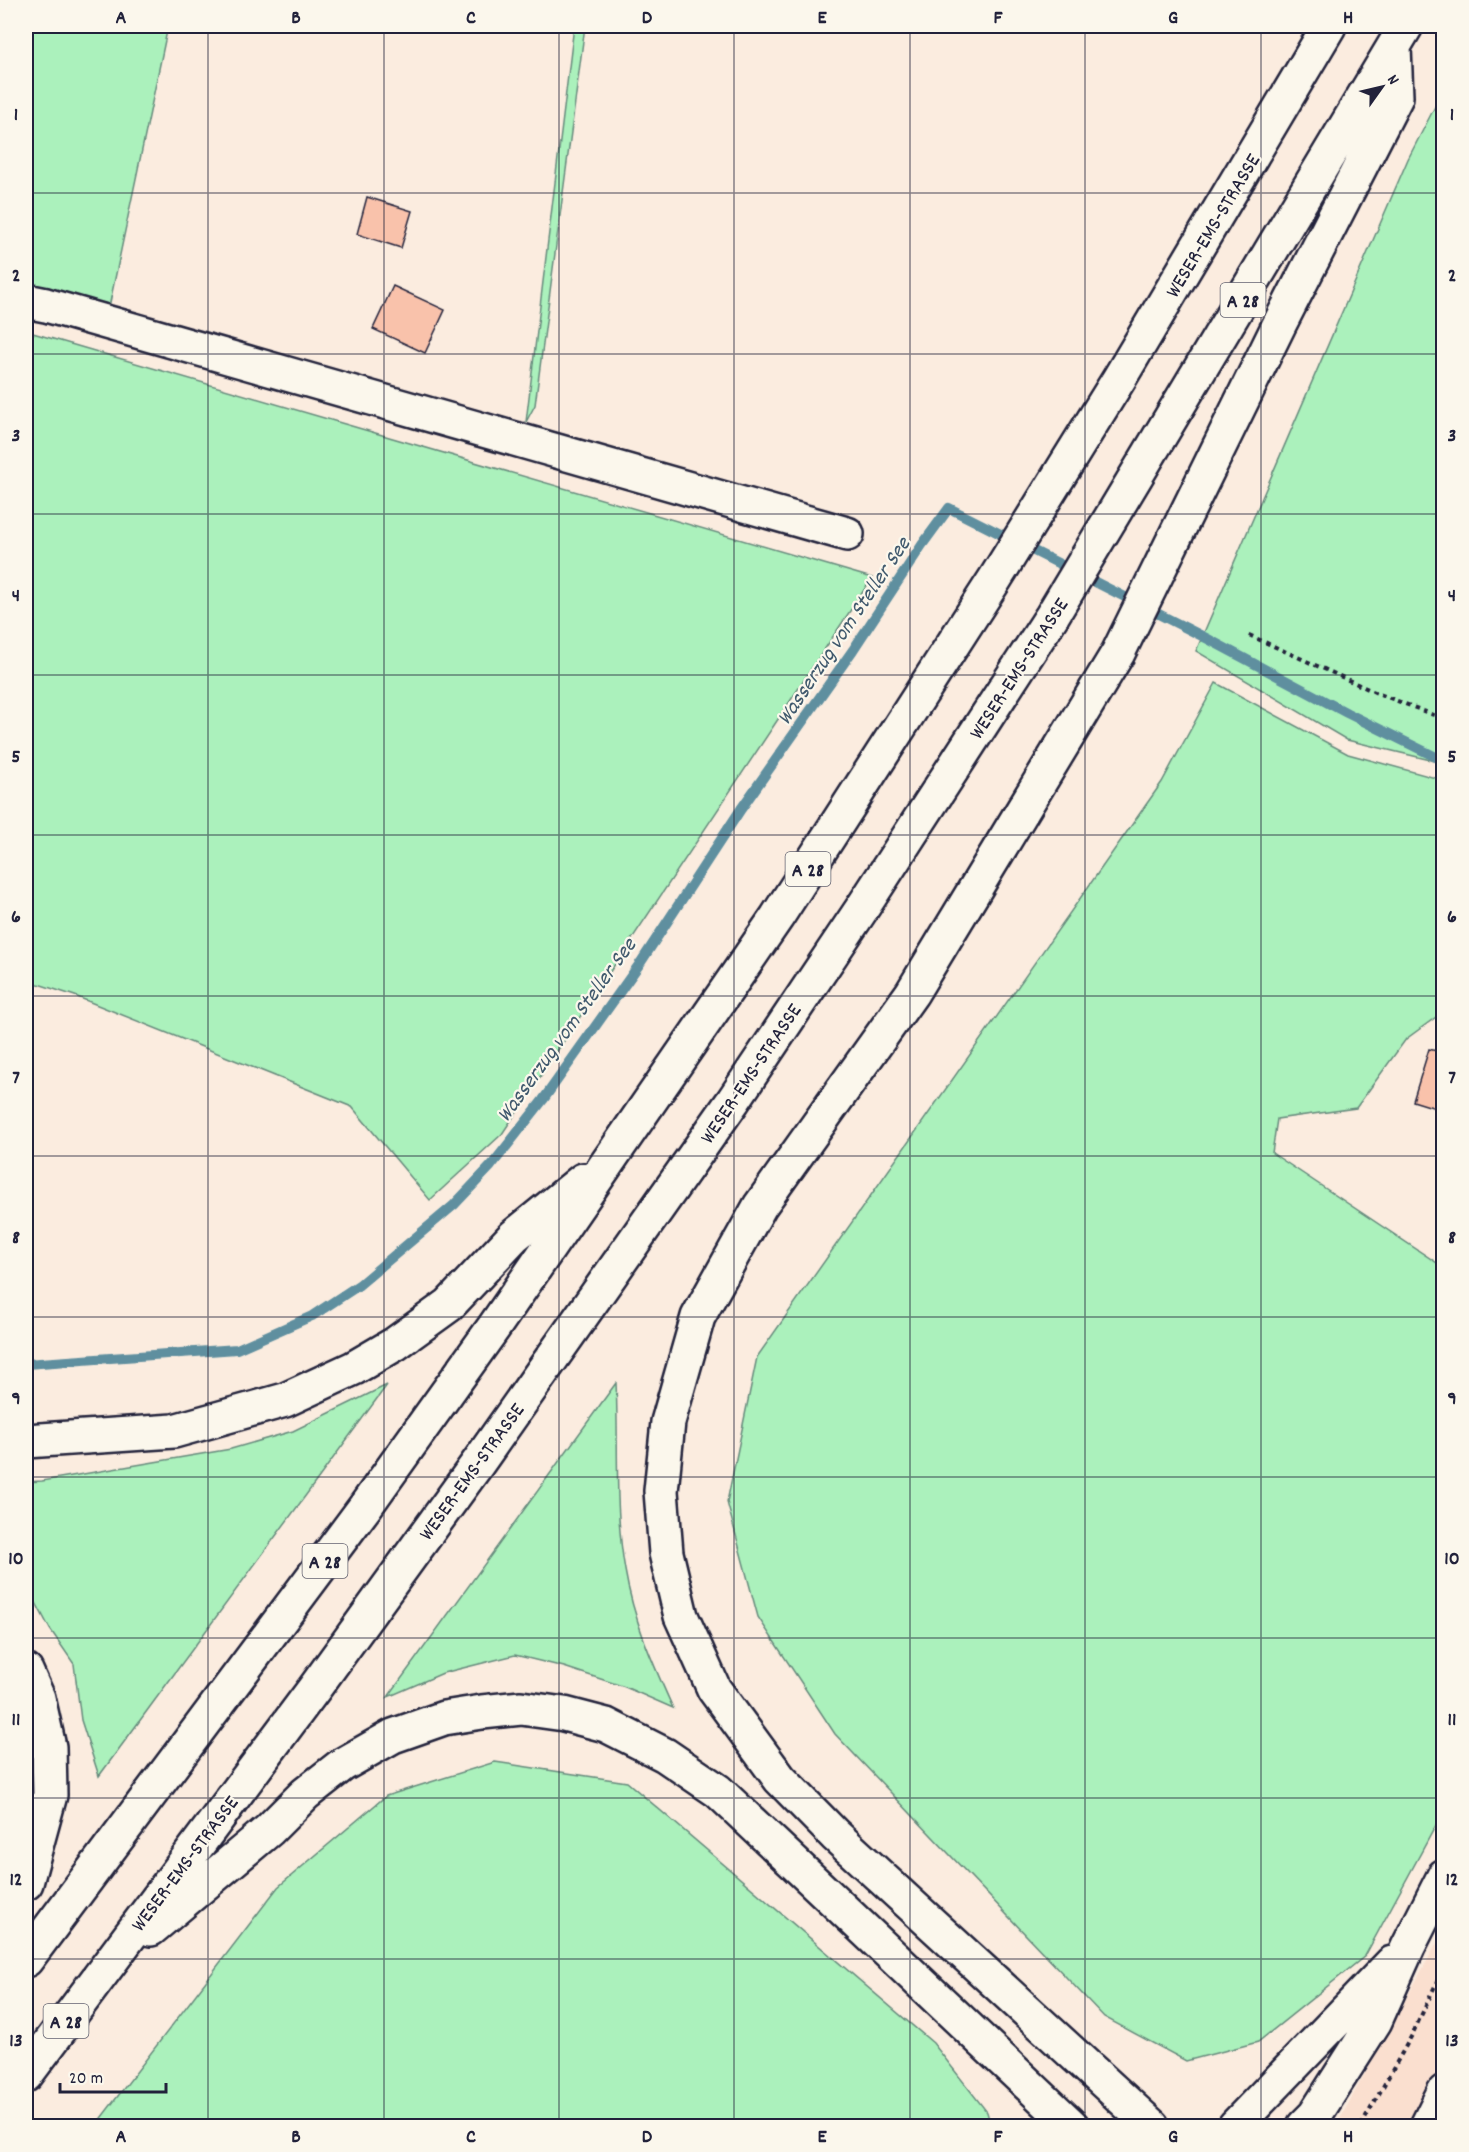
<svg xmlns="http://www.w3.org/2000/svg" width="1469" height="2152" viewBox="0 0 1469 2152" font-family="Dekko,sans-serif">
<rect width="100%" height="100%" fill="#fbecdf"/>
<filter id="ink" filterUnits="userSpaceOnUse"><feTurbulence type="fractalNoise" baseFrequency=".0167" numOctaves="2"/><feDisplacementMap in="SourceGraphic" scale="12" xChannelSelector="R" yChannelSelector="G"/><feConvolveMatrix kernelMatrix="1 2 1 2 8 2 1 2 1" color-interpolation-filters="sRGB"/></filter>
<g filter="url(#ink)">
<path fill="#fadfcf" d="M1443,1932V2126H1336Z"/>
<path fill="#abf1bc" stroke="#668a7c" stroke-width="1.5" d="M26,26H168L108,312L26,294Z
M574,26H585L535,405L526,422Z
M1443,91V763L1347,740L1196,651L1408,159Z
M26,331L872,578L502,1134L430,1200L352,1107L75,996L26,980Z
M1216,683L1348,754L1443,780V1014L1439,1015L1406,1039L1356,1108L1277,1119L1272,1153L1443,1267V1812L1365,1956L1258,2042L1186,2061L1104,2017L835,1734L758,1617L727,1502L757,1357L1162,782Z
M616,1383C619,1445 614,1509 625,1570C633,1619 653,1664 673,1708L625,1687L564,1667L515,1655L443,1673L388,1697Z
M387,1385L99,1776L81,1720L74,1664L50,1629L26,1584V1482L42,1481L231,1449L293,1431Z
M495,1762L627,1782L933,2043L987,2112L991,2126H95L278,1887L386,1796Z"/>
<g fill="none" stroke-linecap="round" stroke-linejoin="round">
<path stroke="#5f8f9f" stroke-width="10" d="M26,1364L237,1349L312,1316L359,1285L454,1205L491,1166L543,1100L641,962L741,809L853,650L922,545L949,508L1208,639L1347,713L1444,761"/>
</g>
<path fill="#f9c2ab" stroke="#22223b" stroke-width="1.5" d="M367,197L412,211L401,248L357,234Z
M393,286L445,310L425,353L373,329Z
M1429,1049L1444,1053L1442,1110L1413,1101Z"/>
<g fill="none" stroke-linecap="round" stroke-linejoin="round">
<g stroke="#22223b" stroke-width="38">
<path id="minor" d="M26,301L46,305L847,534
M1235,2126L1392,1963
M1304,2126L1315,2115L1375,2021L1408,1947L1444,1876
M1427,2126L1444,2092"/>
</g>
<g stroke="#22223b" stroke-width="38">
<path id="highway" d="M26,1441L174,1431L285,1400L354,1368L395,1344L449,1305L514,1236L583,1180
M26,1671L38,1698L49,1747L50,1795L26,1883
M151,1929L269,1830L305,1794L342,1765L393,1736L444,1718L482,1712L521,1708L564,1714L606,1725L665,1755L718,1791L1072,2126
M26,1960L365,1507L494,1327L777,917L995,579L1119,379L1329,26
M26,2075L314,1689L478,1463L733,1101L863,907L1052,616L1406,26
M1152,2126L835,1835L780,1779L714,1689L681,1616L666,1553L661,1491L668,1422L698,1317L760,1206L912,993L1118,653L1279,325L1396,97L1394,47"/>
</g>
<path stroke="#22223b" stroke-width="4" stroke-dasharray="4.5 4.5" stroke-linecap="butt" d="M1249,635L1377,693L1444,719
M1361,2126L1412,2035L1444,1967"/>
<use href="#minor" stroke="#fbf7ec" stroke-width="33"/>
<use href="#highway" stroke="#fbf7ec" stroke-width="33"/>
</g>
</g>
<path fill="none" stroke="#22223b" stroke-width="1.5" stroke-opacity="0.55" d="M208,26V2126M384,26V2126M559,26V2126M734,26V2126M910,26V2126M1085,26V2126M1261,26V2126M26,193H1444M26,354H1444M26,514H1444M26,675H1444M26,835H1444M26,996H1444M26,1156H1444M26,1317H1444M26,1477H1444M26,1638H1444M26,1798H1444M26,1959H1444"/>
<g text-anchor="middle" stroke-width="4.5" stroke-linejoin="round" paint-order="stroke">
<g fill="#fbf7ec" stroke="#636270" stroke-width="1.5">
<rect x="1220.5" y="283" width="45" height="34" rx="4.5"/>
<rect x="785.5" y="852" width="45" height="34" rx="4.5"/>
<rect x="302.5" y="1544" width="45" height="34" rx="4.5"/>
<rect x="43.5" y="2004" width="45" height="34" rx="4.5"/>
</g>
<g font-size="20" font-weight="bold" fill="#22223b">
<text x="1243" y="307">A 28</text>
<text x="808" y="876">A 28</text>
<text x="325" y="1568">A 28</text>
<text x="66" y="2028">A 28</text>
</g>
<g font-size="21" fill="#22223b" stroke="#fbf7ec">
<text transform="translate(1212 225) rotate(-59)" y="7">WESER-EMS-STRASSE</text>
<text transform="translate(1018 668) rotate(-57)" y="7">WESER-EMS-STRASSE</text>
<text transform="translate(750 1073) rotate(-56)" y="7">WESER-EMS-STRASSE</text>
<text transform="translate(471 1471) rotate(-54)" y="7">WESER-EMS-STRASSE</text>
<text transform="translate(184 1863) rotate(-53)" y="7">WESER-EMS-STRASSE</text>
</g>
<g font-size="22" font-style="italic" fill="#40596d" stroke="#fbf7ec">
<text transform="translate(842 630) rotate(-56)" y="8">Wasserzug vom Steller See</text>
<text transform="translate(565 1029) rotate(-54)" y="8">Wasserzug vom Steller See</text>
</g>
</g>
<rect width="1469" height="2152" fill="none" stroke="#fbf7ec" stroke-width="66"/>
<g transform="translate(1382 87) rotate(56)" stroke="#fbf7ec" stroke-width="4.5" paint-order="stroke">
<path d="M0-4.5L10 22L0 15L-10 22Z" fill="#22223b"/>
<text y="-9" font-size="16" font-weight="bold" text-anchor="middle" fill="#22223b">N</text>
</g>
<path d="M60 2083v9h106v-9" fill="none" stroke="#22223b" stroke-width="3"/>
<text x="69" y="2083" font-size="18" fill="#22223b" stroke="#fbf7ec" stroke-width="4.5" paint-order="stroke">20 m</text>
<rect x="33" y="33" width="1403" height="2086" fill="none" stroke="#22223b" stroke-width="2"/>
<g font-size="20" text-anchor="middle" font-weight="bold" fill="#22223b">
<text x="121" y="23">A</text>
<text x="296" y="23">B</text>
<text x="471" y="23">C</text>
<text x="647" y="23">D</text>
<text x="822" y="23">E</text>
<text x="998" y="23">F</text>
<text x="1173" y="23">G</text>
<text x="1348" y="23">H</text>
<text x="16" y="120">1</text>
<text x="1452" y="120">1</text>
<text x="16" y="281">2</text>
<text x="1452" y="281">2</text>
<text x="16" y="441">3</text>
<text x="1452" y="441">3</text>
<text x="16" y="601">4</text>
<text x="1452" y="601">4</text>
<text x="16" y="762">5</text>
<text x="1452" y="762">5</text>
<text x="16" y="922">6</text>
<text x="1452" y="922">6</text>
<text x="16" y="1083">7</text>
<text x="1452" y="1083">7</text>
<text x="16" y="1243">8</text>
<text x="1452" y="1243">8</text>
<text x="16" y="1404">9</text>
<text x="1452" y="1404">9</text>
<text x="16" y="1564">10</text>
<text x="1452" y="1564">10</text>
<text x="16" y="1725">11</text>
<text x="1452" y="1725">11</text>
<text x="16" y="1885">12</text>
<text x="1452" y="1885">12</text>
<text x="16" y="2046">13</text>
<text x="1452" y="2046">13</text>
<text x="121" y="2142">A</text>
<text x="296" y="2142">B</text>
<text x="471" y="2142">C</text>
<text x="647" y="2142">D</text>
<text x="822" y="2142">E</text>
<text x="998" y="2142">F</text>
<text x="1173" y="2142">G</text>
<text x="1348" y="2142">H</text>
</g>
</svg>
